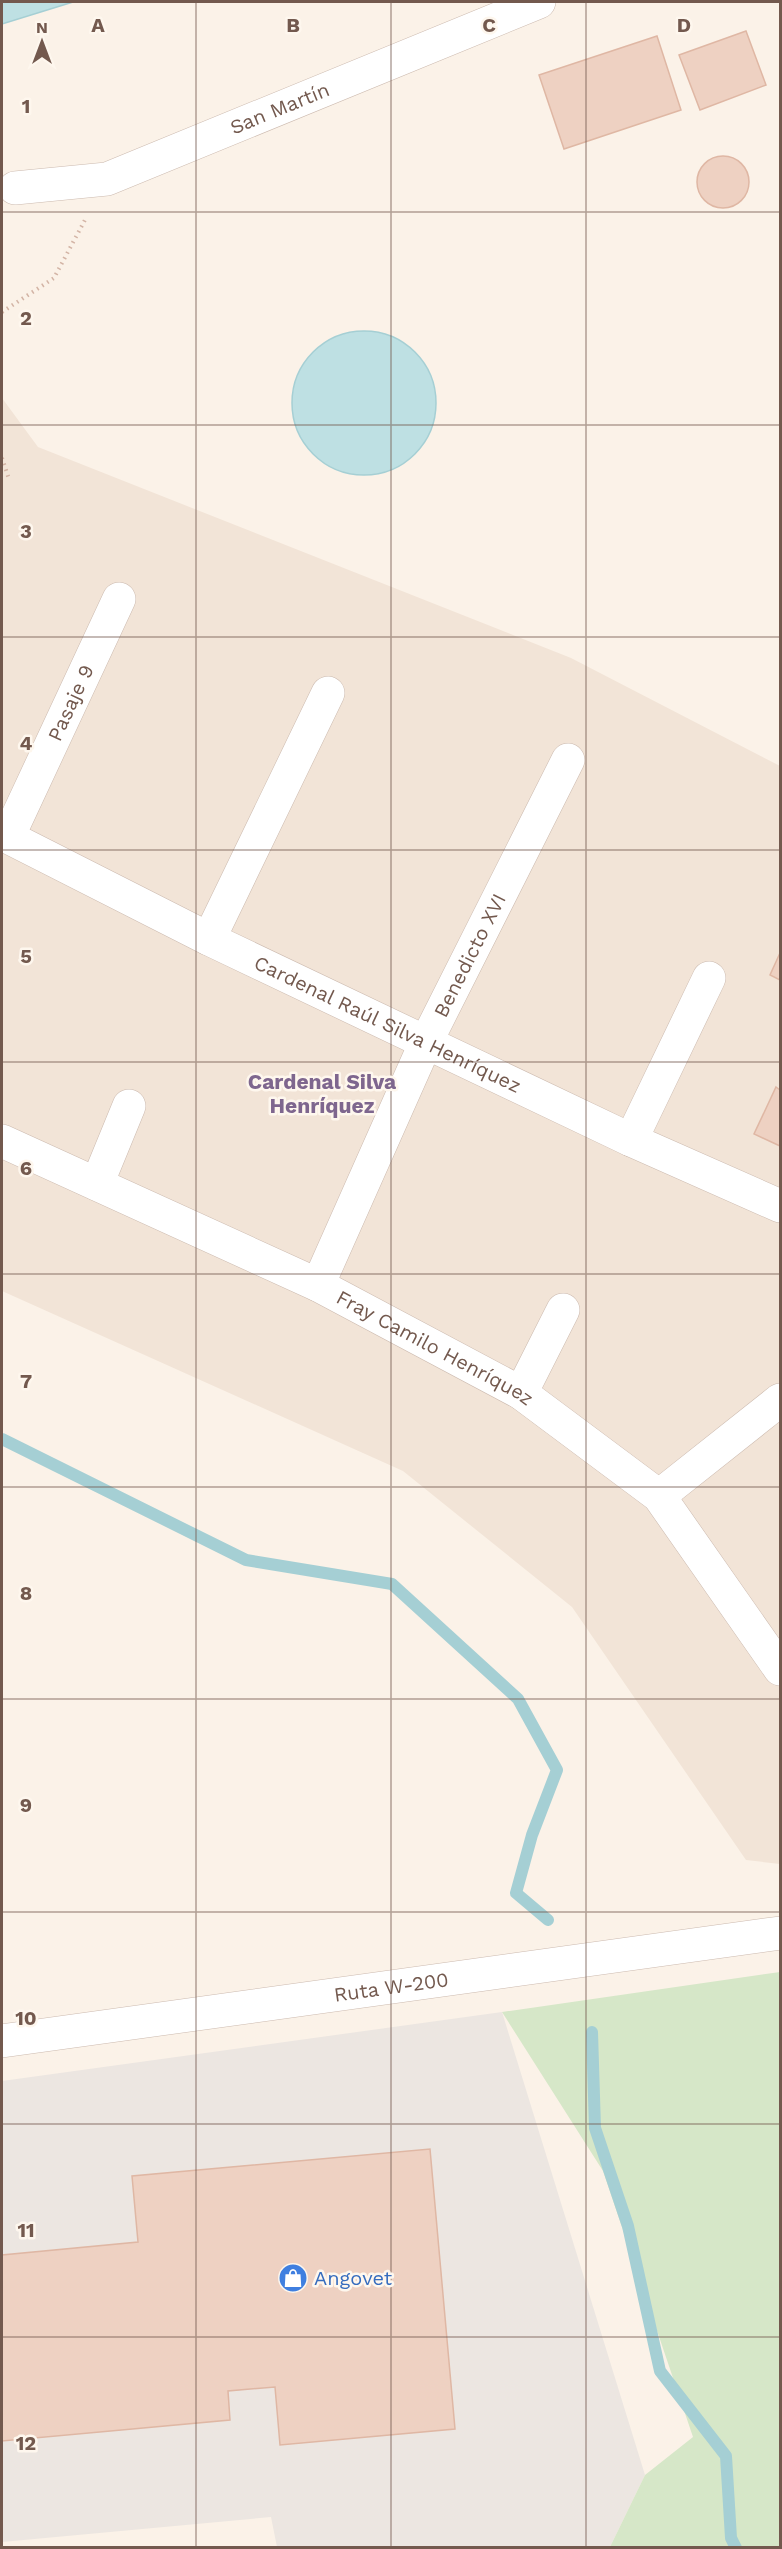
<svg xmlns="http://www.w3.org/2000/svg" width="782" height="2549" viewBox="0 0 782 2549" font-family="'Work Sans',sans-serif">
<rect width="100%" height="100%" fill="#fbf2e8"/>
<path fill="#f2e4d7" d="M2,398L38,447L571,658L780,766V1864L746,1860L572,1607L403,1471L2,1291Z"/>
<path fill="#ece6e1" d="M502,2012L645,2475L610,2547H277L271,2517L2,2542V2081Z"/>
<path fill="#d6e7c8" d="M780,1972V2547H610L645,2475L693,2437L603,2171L502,2012Z"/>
<path fill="#bee0e3" stroke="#a5cfd4" stroke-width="1.5" d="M2,2H73L2,24Z
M292 403a72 72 0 1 1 144 0a72 72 0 1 1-144 0Z"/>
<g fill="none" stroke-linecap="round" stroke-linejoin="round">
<path stroke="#a5cfd4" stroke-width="12" d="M2,1439L246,1560L392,1584L518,1699L557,1770L532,1835L516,1893L548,1920
M592,2032L595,2128L628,2226L660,2371L726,2456L731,2538L736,2548"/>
</g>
<path fill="#eed1c2" stroke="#dfb7a4" stroke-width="1.5" d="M746,31L766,85L700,110L679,55Z
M657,36L681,110L564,149L539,75Z
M697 182a26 26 0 1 1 52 0a26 26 0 1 1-52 0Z
M780,953V980L770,975Z
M776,1087L780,1090V1146L754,1134Z
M430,2149L455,2429L280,2445L275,2387L228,2391L230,2420L2,2441V2255L138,2242L132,2176Z"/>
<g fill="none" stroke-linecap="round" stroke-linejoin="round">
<g stroke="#ccbaaf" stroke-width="34">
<g id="minor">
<path id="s1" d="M15,188L107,179L539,2"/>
<path id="s2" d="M2,834L209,939L631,1140L780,1206"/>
<path id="s3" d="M8,837L119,599"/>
<path d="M209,939L328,693"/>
<path d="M631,1140L709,978"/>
<path id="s4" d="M2,1141L318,1285L521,1393L659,1496L780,1669"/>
<path d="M97,1184L129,1106"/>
<path id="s5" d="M318,1285L426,1042L568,760"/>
<path d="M521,1393L563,1310"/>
<path d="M659,1496L780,1400"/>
</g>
</g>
<g stroke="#ccbaaf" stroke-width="34">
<g id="tertiary">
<path id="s6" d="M2,2041L780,1933"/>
</g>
</g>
<path stroke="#d3b4a5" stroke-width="4" stroke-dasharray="1.5 4.5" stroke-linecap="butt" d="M2,312L54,278L86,218
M2,458L9,479"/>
<use href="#minor" stroke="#fff" stroke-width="33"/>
<use href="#tertiary" stroke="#fff" stroke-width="33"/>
</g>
<path fill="none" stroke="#73594e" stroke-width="1.5" stroke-opacity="0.55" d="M196,2V2548M391,2V2548M586,2V2548M2,212H780M2,425H780M2,637H780M2,850H780M2,1062H780M2,1274H780M2,1487H780M2,1699H780M2,1912H780M2,2124H780M2,2337H780"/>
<defs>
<g id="shop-disc" transform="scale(1.5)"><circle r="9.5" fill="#3f7fe0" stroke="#fef7ee"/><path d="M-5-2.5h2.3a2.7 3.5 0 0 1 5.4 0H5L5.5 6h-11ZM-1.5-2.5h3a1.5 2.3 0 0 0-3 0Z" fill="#fff"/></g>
</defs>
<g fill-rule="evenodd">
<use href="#shop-disc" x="293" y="2278"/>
</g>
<g text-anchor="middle" stroke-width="5" stroke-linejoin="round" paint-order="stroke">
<g font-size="20" fill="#73594e" stroke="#fef7ee">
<text dy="7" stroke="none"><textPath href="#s1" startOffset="279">San Martín</textPath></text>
<text dy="7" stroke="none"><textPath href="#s3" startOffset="148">Pasaje 9</textPath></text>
<text dy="7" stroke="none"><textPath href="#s5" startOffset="363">Benedicto XVI</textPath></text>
<text dy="7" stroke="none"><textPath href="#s2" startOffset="430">Cardenal Raúl Silva Henríquez</textPath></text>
<text dy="7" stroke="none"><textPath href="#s4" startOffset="480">Fray Camilo Henríquez</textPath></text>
<text dy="7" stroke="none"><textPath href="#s6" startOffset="393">Ruta W-200</textPath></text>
</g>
<g font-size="20" fill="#366cbe" stroke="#fef7ee" text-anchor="start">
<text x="314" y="2285">Angovet</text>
</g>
<g font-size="21" font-weight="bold" fill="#7e668e" stroke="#fef7ee">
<text x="322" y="1089">Cardenal Silva<tspan x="322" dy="24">Henríquez</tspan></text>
</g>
</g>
<g font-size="20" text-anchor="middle" font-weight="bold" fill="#73594e" stroke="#fef7ee" stroke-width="5" stroke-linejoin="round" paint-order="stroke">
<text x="98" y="32">A</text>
<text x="293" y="32">B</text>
<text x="489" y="32">C</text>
<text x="684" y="32">D</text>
<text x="26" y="113">1</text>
<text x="26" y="325">2</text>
<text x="26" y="538">3</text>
<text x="26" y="750">4</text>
<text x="26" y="963">5</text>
<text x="26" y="1175">6</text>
<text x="26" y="1388">7</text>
<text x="26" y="1600">8</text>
<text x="26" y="1812">9</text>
<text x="26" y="2025">10</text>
<text x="26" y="2237">11</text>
<text x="26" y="2450">12</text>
</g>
<rect width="782" height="2549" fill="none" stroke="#73594e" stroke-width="6"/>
<g transform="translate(42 42)" stroke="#fef7ee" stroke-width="4.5" paint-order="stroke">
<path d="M0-4.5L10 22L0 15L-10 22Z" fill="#73594e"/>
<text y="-9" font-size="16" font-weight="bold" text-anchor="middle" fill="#73594e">N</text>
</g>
</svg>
